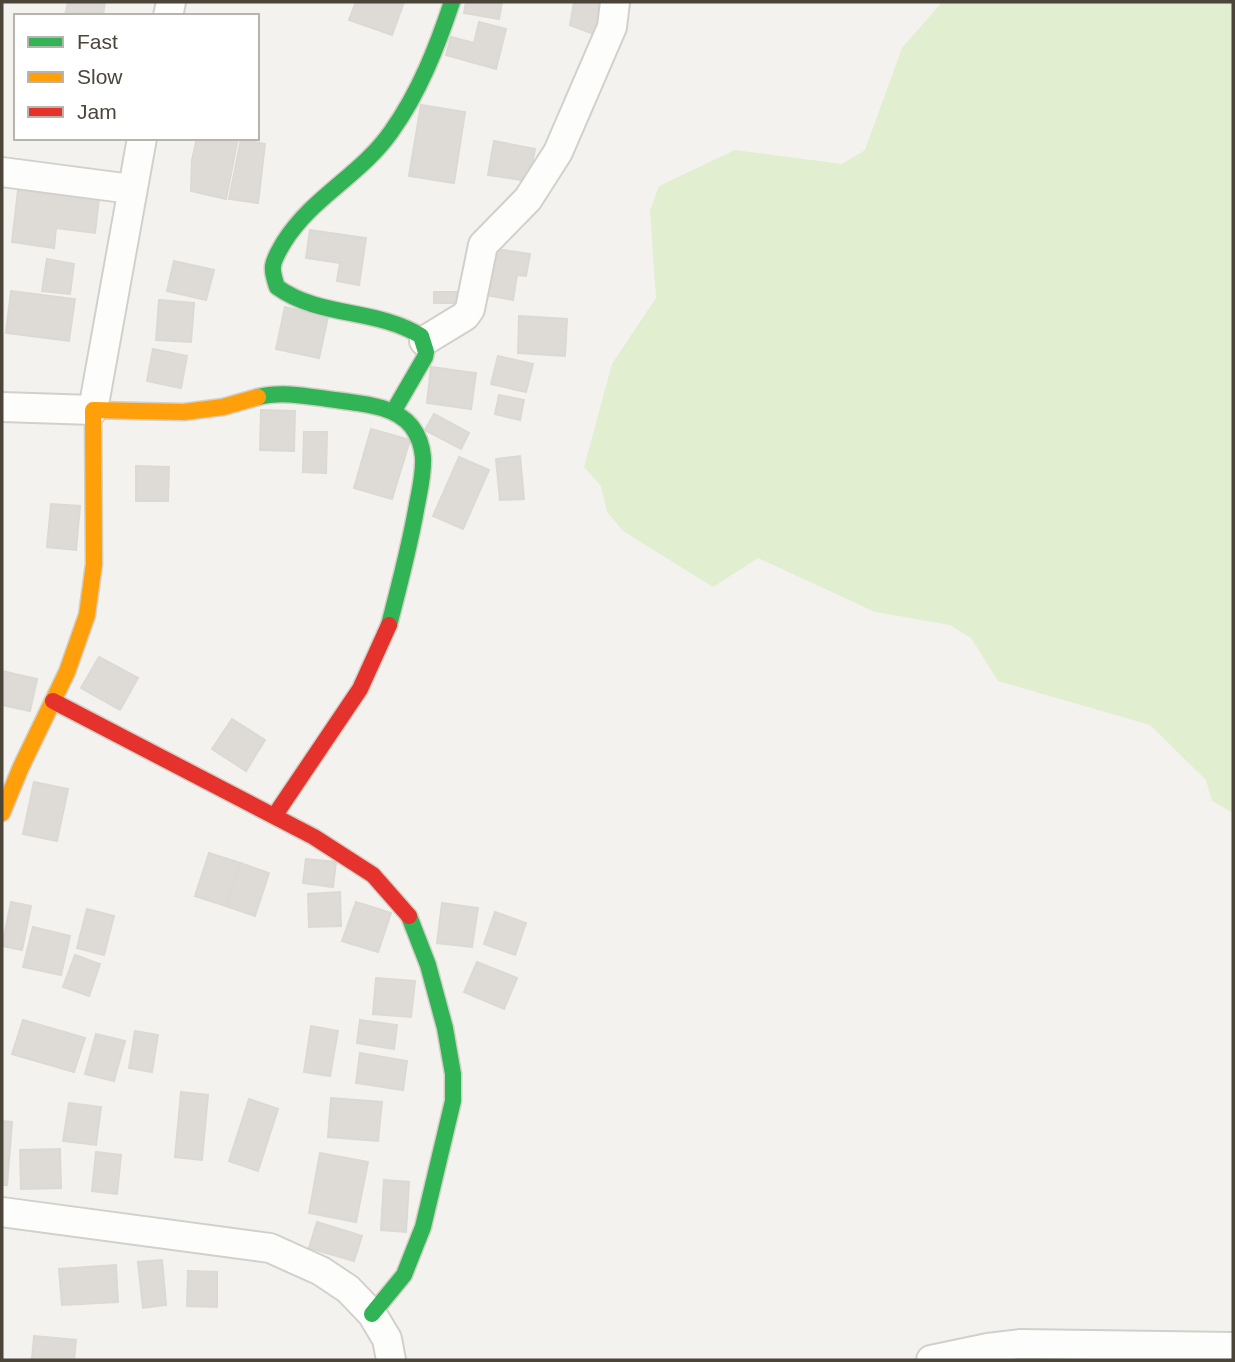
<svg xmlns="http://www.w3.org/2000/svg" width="1235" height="1362" viewBox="0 0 1235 1362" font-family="Helvetica,sans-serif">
<rect width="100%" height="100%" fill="#f4f2ee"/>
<path fill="#e1eecf" d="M942,2H1233V813L1212,801L1206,780L1150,725L998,681L971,638L950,625L875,612L758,558L713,587L623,531L607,512L601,486L584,467L612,364L656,298L650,211L659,186L735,150L842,164L865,150L902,48Z"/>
<path fill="#dedbd6" stroke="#dcd9d4" stroke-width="2" d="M68,2H105L103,16H65Z
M356,2H404L392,35L349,20Z
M466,2H502L499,19L464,13Z
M574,2H604L596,35L570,25Z
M479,22L506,29L496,69L446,55L451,37L474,43Z
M421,105L465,112L454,183L409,176Z
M197,138H238L226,199L191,191L192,160Z
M241,139L265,144L258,203L229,199Z
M494,141L535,149L529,181L488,175Z
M18,190L99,199L95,233L56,228L54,248L12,242Z
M310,230L366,238L359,285L337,281L340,263L306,258Z
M489,248L530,254L526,276L517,275L513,300L481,294Z
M47,259L74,264L70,294L42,291Z
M174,261L214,270L206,300L167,291Z
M11,291L75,299L69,341L6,333Z
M434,292H457V303H434Z
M159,300L194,303L191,342L156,340Z
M285,307L328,317L319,358L276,349Z
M519,316L567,319L565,356L518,353Z
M153,349L187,356L181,388L147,381Z
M498,356L533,364L526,392L491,384Z
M431,367L476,373L471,409L427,403Z
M499,395L524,400L520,420L495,414Z
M261,410L295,411L294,451L260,450Z
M434,414L469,433L461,449L425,430Z
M371,429L410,440L392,499L354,488Z
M304,432H327L326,473L303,472Z
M520,456L524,499L500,500L496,459Z
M459,457L489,470L463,529L433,516Z
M136,466L169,467L168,501H136Z
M51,504L80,506L76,550L47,547Z
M99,657L138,678L120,710L81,688Z
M2,671L37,679L30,711L2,705Z
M232,719L265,740L246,771L212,749Z
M34,782L68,789L57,841L23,834Z
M209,853L240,863L226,906L195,896Z
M306,859L336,862L333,887L303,883Z
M240,863L269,873L255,916L226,906Z
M340,892L341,926L309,927L308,894Z
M11,902L31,906L22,950L2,946Z
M356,902L391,913L378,952L342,941Z
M442,903L478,908L472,947L437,943Z
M87,909L114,916L104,955L77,948Z
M495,912L526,923L515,955L484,944Z
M33,927L70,936L61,975L23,967Z
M75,955L100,964L89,996L63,987Z
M477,962L517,978L504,1009L464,992Z
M376,978L415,981L411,1017L373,1014Z
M23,1020L85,1038L74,1072L12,1054Z
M360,1020L397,1025L394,1049L357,1043Z
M311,1026L338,1031L330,1076L304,1072Z
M135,1031L158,1035L152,1072L129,1068Z
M96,1034L125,1041L114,1081L85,1074Z
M360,1053L407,1061L403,1090L356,1083Z
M181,1092L208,1095L202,1160L175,1157Z
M331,1098L382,1102L378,1141L328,1137Z
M249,1099L278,1109L258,1171L229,1161Z
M69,1103L101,1107L96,1145L63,1141Z
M2,1121L12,1122L7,1185H2Z
M60,1149L61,1188L21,1189L20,1150Z
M96,1152L121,1155L117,1194L92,1191Z
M320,1153L368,1162L356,1222L309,1213Z
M384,1180L409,1182L406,1232L381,1230Z
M317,1222L362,1236L354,1261L309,1248Z
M162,1260L166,1305L143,1308L138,1262Z
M116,1265L118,1302L62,1305L59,1269Z
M188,1271L217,1272V1307L187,1306Z
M34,1336L76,1340L74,1360H32Z"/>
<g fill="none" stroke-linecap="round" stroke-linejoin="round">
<g stroke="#d2d0cb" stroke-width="32">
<path id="street" d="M168,16L171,2
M2,172L131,189
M424,341L465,316L470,309L483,245L528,199L558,152L612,27L615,2
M2,407L93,410L142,138
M2,1212L270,1248L321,1271L348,1289L372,1314L387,1339L391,1360
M931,1360L988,1348L1020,1344L1233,1347"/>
</g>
<g stroke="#d3cfc5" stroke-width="19">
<path id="fast" d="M258,397C285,390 315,398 343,401C366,404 397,407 412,427C418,435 422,446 423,457C424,475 419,493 416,510C409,549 399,587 389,625
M393,412L425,357L426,352L421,336C376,308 320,318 277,287C275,280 272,273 273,266C274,258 280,249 284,242C312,197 361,175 391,132C419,93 437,47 452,2
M372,1314L404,1275L423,1227L453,1101V1074L445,1028L428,965L409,916"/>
</g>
<g stroke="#d3cfc5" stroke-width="19">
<path id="slow" d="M2,813L21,767L67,672L87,615L94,564L93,410L184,412L223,407L258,397"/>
</g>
<g stroke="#d3cfc5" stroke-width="19">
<path id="jam" d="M53,701L314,837L373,875L409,916
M275,815L360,689L389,625"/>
</g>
<use href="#street" stroke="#fdfdfc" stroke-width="28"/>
<use href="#fast" stroke="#30b455" stroke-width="16"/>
<use href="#slow" stroke="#ff9f0a" stroke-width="16"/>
<use href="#jam" stroke="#e5322d" stroke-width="16"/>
</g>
<rect width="1235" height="1362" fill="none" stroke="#4b4439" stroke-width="7"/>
<rect x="14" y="14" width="245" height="126" fill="#ffffff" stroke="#b7b4b0" stroke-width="2"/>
<rect x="28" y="37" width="35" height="10" fill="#30b455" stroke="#b7b4b0" stroke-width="2"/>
<text x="77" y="49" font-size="21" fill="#4b4439">Fast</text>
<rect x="28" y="72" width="35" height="10" fill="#ff9f0a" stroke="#b7b4b0" stroke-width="2"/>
<text x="77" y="84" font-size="21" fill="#4b4439">Slow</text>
<rect x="28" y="107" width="35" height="10" fill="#e5322d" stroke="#b7b4b0" stroke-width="2"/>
<text x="77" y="119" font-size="21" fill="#4b4439">Jam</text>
</svg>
